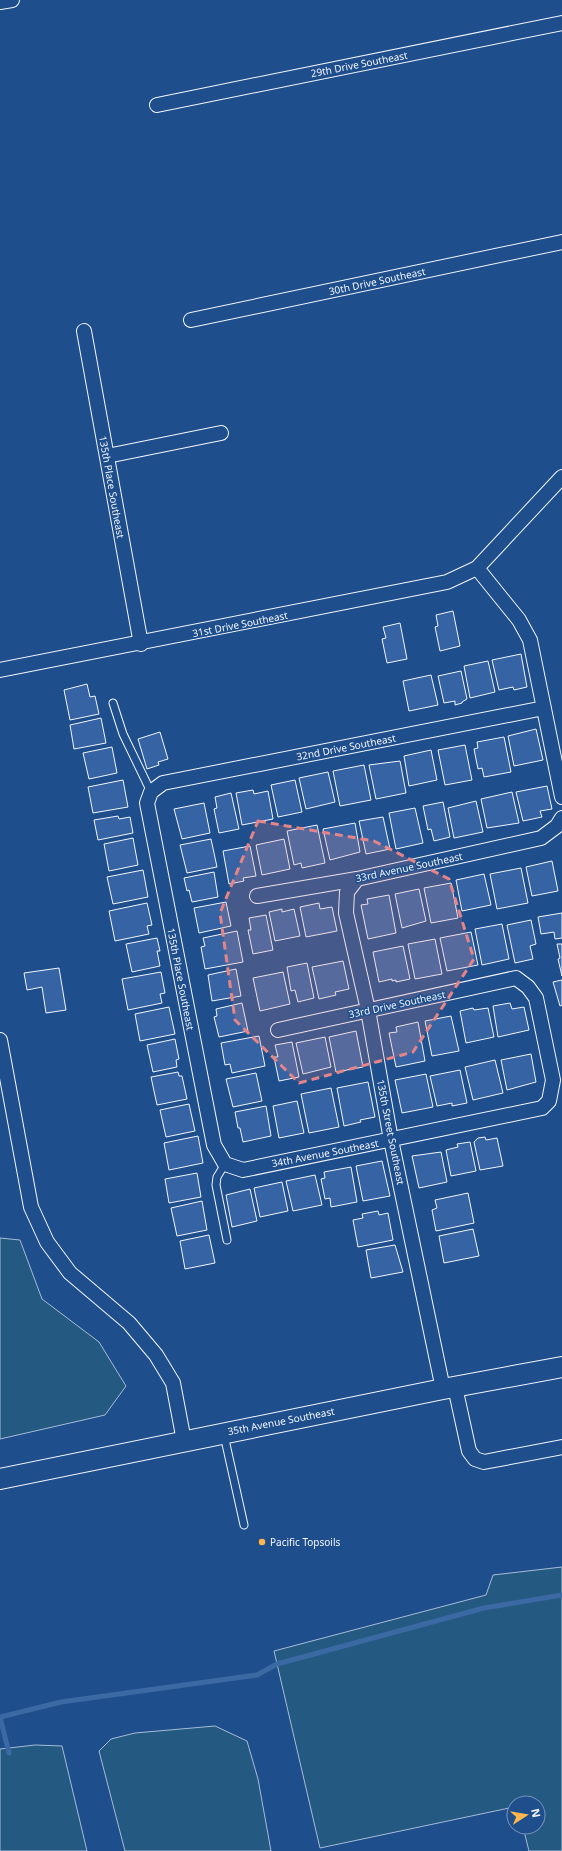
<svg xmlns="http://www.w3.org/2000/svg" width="562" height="1851" viewBox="0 0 562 1851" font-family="'Noto Sans',sans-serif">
<rect width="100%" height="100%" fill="#1f4e8c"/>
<path fill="#245a82" stroke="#a8bbd7" d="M0,1238L20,1240L42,1299L99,1342L126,1386L105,1415L0,1439Z
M562,1567V1851H529L523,1827H538V1803H514V1807L320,1848L274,1651L486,1595L493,1575Z
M215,1726L247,1741L258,1779L271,1851H125L99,1751L111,1739L135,1733Z
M35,1745L62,1746L87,1851H0V1749Z"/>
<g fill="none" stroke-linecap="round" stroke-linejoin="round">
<path stroke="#3b69a3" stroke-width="5" d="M9,1753L0,1717L61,1702L257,1675L277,1664L484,1608L562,1595"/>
</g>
<path fill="#3563a3" stroke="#f2f6ff" d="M453,611L460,646L440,651L435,627L438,626L436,615Z
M400,623L407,659L387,663L382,639L386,638L383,627Z
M521,654L527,687L514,690L513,687L499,690L492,660Z
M488,661L495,692L470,698L464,666Z
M461,671L467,699L462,702V703L455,705V701L444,703L438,676Z
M431,675L438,705L409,711L403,681Z
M87,684L90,697L95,696L99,714L70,720L64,690Z
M101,718L106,743L74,749L70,725Z
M536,729L543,760L514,766L508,736Z
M160,732L168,759L158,762L159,765L147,769L138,739Z
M504,737L511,772L484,777L482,768L478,769L474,749L478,748L477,742Z
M465,745L472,780L445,785L438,750Z
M112,747L117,773L89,779L83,753Z
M431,750L437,780L409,786L404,756Z
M400,761L406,793L376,799L369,765Z
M364,765L371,800L340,806L333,771Z
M328,772L335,802L306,809L299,778Z
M123,780L128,807L93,813L88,787Z
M295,780L302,812L278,817L271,785Z
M547,786L552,809L540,811L542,817L523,821L516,792Z
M253,790L254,794L268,791L273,819L242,825L236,793Z
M512,792L519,823L487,828L481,799Z
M231,793L239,829L219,833L214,809L217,808L215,797Z
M476,801L483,832L454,838L448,808Z
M443,802L450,837L434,841L431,829L428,830L423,806Z
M204,803L210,833L182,839L174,809Z
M415,808L423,843L396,849L389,813Z
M118,816L119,819L130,817L133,833L98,840L94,820Z
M383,817L390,849L366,854L359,821Z
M355,823L360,852L330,860L323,829Z
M317,825L325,863L302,868L301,863L294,865L287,831Z
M133,838L138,865L109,871L104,844Z
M211,839L217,867L187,873L180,845Z
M284,839L290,869L262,875L256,845Z
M250,846L256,876L243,878L244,881L229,884L223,851Z
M552,861L558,891L532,896L526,867Z
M521,868L528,903L497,909L490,874Z
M143,870L148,897L113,904L107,877Z
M214,872L218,897L192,902L189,890L187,891L184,878Z
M484,874L491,905L462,911L456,880Z
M451,883L458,918L431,923L424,888Z
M419,889L426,921L402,928L395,894Z
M389,895L396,933L368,939L361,905L368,904L367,899Z
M226,902L231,926L199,933L194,908Z
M147,903L152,925L147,926L149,934L115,941L109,911Z
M319,903L320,909L332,907L337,931L306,937L300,907Z
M282,909V912L294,909L300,936L275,941L269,912Z
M562,913V938L555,939L554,932L541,934L538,917Z
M266,915L273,950L253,954L248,930H251L249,918Z
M531,920L536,944L530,946L533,959L515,963L507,925Z
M502,924L509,959L482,965L475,929Z
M237,931L243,962L205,969L201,947L205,946L203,938Z
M471,932L478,965L447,971L440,938Z
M157,938L160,951H157L160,966L132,972L126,944Z
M435,939L442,974L415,979L408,944Z
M557,944H562V976L558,959L560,958Z
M403,946L410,979L396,982V980L392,981V979L379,982L373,952Z
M343,961L349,989L335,992L336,995L319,999L312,967Z
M307,963L314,998L298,1002L295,990L291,991L287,967Z
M59,968L66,1010L46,1013L42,987L27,990L24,973Z
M236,969L241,996L212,1001L208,975Z
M161,972L165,993L160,994L162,1003L128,1010L122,979Z
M283,972L290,1004L260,1011L253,978Z
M562,980V1005L560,1006L553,982Z
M242,1003L248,1031L219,1037L214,1017L217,1016L216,1009Z
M510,1003L512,1009L524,1007L529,1030L498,1037L493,1006Z
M169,1007L175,1034L140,1041L135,1014Z
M473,1008L474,1010L488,1008L494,1037L466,1043L460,1011Z
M451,1016L459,1051L432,1056L425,1021Z
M418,1022L425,1061L396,1067L389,1033L397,1032L396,1027Z
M356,1031L363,1067L336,1072L329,1037Z
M259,1036L265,1066L232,1073L230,1064L225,1065L221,1043Z
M325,1037L331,1067L303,1074L296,1043Z
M175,1039L179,1059L176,1060L177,1067L153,1072L147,1045Z
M292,1042L299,1077L279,1081L274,1057H278L275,1045Z
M531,1054L536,1082L507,1090L501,1060Z
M495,1060L503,1093L473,1100L465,1067Z
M460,1070L467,1103L452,1106V1103L437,1106L430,1076Z
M178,1072L179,1076H182L187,1099L157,1105L151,1077Z
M256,1073L262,1101L233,1107L226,1079Z
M426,1074L433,1107L402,1113L395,1080Z
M368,1082L375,1117L360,1120L361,1122L344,1126L337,1088Z
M331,1088L339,1127L309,1133L301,1094Z
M297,1101L304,1133L279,1138L273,1106Z
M189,1104L195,1131L166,1137L160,1110Z
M266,1106L271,1136L243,1142L240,1128H238L235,1112Z
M198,1136L203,1163L169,1170L164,1143Z
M485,1137L486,1140L497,1138L503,1166L480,1170L474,1142L478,1138Z
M470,1142L476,1171L451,1176L446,1150L458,1147L457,1144Z
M441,1152L447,1182L419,1188L412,1156Z
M382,1161L390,1196L363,1201L356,1166Z
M351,1167L357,1202L331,1207L330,1198L325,1199L321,1179L325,1178L324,1172Z
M197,1173L201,1197L169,1203L165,1179Z
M315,1175L322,1205L293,1211L286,1181Z
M282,1182L288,1211L260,1217L254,1188Z
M250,1189L257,1221L232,1227L226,1195Z
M468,1193L474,1223L436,1231L432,1210L437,1208L435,1200Z
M202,1201L207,1230L177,1236L171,1208Z
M378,1211L379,1215L388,1213L393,1240L358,1247L353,1220L363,1218L362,1214Z
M473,1229L479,1256L444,1263L439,1236Z
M209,1235L215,1263L185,1269L180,1241Z
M395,1245L403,1272L371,1278L366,1250Z"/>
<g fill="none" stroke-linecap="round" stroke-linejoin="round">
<g stroke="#f2f6ff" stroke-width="9">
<path id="lane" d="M113,703L123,734L151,792
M225,1164L217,1177L216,1185L227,1240
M224,1435L244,1525"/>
</g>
<g stroke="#f2f6ff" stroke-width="16">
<path id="street" d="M0,2L12,0
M157,105L562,23
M191,320L562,242
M84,331L141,644
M107,456L221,433
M477,568L519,620L530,640L562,797
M0,670L447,582L477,568L562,477
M357,879L347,892L346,913L368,1010L391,1140L443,1389
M257,896L357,879L541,838L557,826L562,818
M278,1030L516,978L528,987L536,998L553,1080L549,1101L542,1108L243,1170L225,1164L214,1145L147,803L151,792L163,783L544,708
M0,1040L31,1207L47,1242L70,1273L129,1323L156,1355L173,1383L184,1441
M455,1387L469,1451L475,1459L484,1462L562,1447"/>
</g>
<g stroke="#f2f6ff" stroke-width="22">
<path id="secondary" d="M0,1479L443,1389L562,1367"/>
</g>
<use href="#lane" stroke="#1f4e8c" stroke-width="7"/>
<use href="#street" stroke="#1f4e8c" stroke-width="14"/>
<use href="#secondary" stroke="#1f4e8c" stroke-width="20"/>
</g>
<path fill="#e38589" fill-opacity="0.2" stroke="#e38589" stroke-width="3" stroke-dasharray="8 5" stroke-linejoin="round" d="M258,821L374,841L449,879L474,959L413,1052L299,1083L235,1020L220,913Z"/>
<circle fill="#ffb74d" stroke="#1f4e8c" stroke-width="1.5" cx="262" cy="1542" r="4"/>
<g text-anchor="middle" stroke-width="3" stroke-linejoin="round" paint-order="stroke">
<g font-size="10" fill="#f2f6ff" stroke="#1f4e8c">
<text transform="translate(359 64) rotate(-11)" y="4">29th Drive Southeast</text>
<text transform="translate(377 281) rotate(-12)" y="4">30th Drive Southeast</text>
<text transform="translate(112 487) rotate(80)" y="4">135th Place Southeast</text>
<text transform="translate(240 624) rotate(-11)" y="4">31st Drive Southeast</text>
<text transform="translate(346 747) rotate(-11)" y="4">32nd Drive Southeast</text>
<text transform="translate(409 867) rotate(-12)" y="4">33rd Avenue Southeast</text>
<text transform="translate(181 979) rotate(79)" y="4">135th Place Southeast</text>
<text transform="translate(397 1004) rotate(-12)" y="4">33rd Drive Southeast</text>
<text transform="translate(391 1132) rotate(79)" y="4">135th Street Southeast</text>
<text transform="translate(325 1153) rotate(-11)" y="4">34th Avenue Southeast</text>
<text transform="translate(281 1421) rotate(-11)" y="4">35th Avenue Southeast</text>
</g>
<g font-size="10" fill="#f2f6ff" stroke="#1f4e8c" text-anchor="start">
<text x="270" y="1546">Pacific Topsoils</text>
</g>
</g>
<g transform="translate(526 1815) rotate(78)"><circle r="19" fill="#1f4e8c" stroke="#7391ba"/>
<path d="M0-3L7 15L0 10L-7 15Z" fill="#ffb74d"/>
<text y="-6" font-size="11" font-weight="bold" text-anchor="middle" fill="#f2f6ff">N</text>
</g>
</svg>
